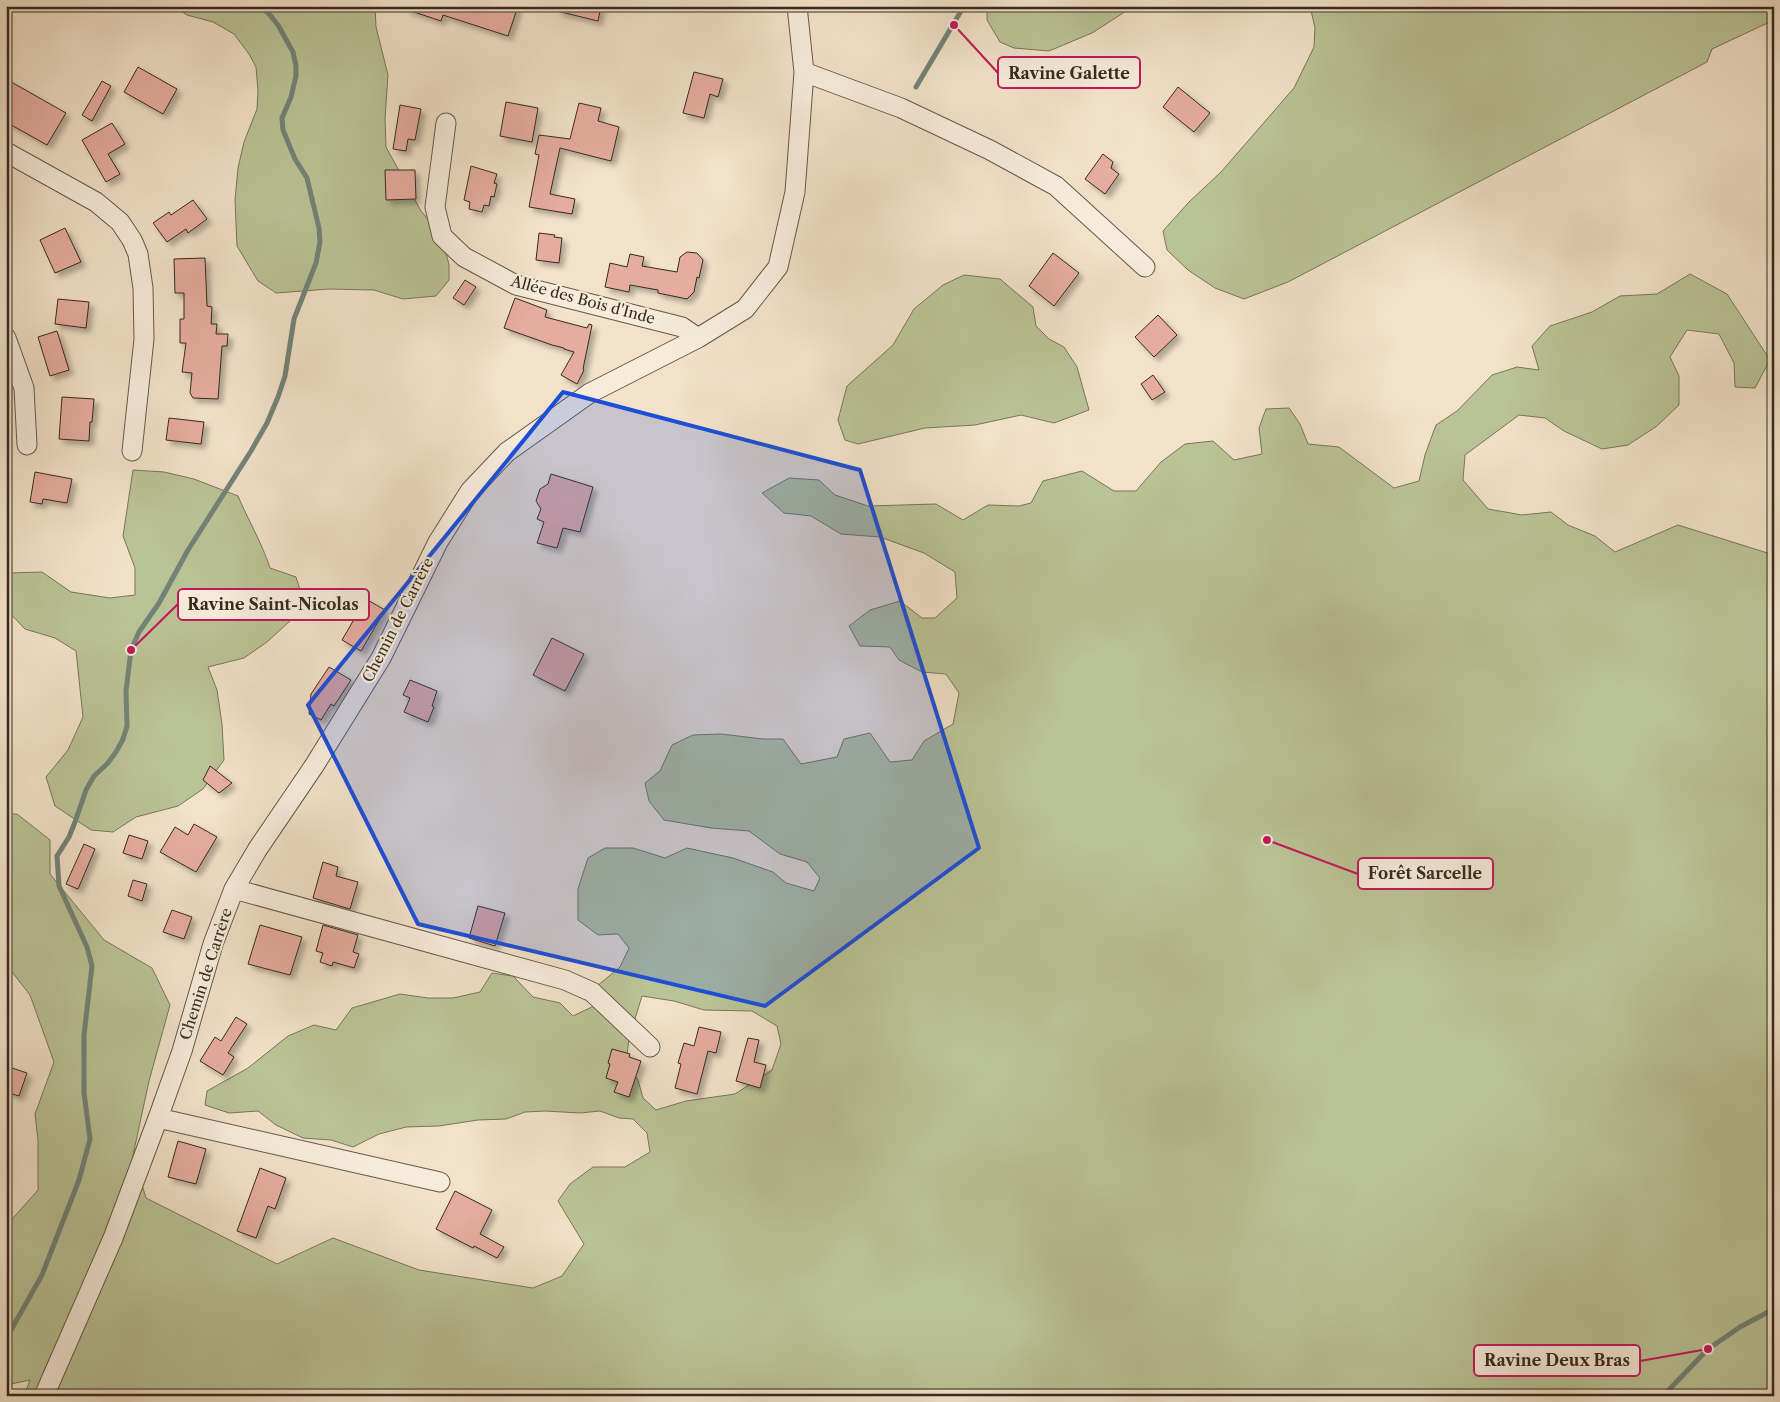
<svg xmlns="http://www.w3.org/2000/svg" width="1780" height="1402" viewBox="0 0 1780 1402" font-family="'Libre Caslon Text',serif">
<defs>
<filter id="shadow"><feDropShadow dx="4.5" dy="4.5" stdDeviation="2.5" flood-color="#0004"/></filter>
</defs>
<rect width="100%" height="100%" fill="#f2e2c9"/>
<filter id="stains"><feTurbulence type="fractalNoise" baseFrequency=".004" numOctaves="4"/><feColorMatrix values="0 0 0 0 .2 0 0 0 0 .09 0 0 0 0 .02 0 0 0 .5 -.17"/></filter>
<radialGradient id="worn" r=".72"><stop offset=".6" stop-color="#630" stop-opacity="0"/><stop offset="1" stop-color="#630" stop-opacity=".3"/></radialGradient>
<path fill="#bac396" stroke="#77775a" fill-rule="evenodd" d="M173,6H375L376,27L388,75L385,119L386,147L421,211L442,236L449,265V280L436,296L403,299L374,290L329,289L276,293L258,281L237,246L235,200L238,168L244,142L257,109L258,91L256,67L249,54L234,34L213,22L187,15Z
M987,6H1134L1092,33L1049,51L1014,48L1000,42L987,20Z
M1310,6H1774V20L1712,49L1707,62L1288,282L1244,299L1215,288L1188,270L1167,250L1163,231L1189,202L1221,172L1294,88L1314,47L1315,28Z
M1690,274L1727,294L1770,360L1755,388L1735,387L1734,363L1719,334L1687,330L1670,357L1679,376V405L1657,426L1628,445L1602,449L1564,431L1545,418L1519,415L1465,455L1463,480L1488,509L1522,515L1551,512L1568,525L1595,536L1615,552L1678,525L1774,555V1396H24L30,1380L6,1385V1226L38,1190V1140L35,1114L54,1062L30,995L6,964V814H17L50,840V874L104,940L152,968L170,1005L149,1081L133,1155L146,1198L277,1264L333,1238L419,1270L533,1288L562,1276L584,1244L558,1201L570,1184L593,1167H625L650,1152L647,1133L633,1119L619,1118L600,1111L580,1113L545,1111L525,1112L506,1119L478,1120L439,1126L406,1127L379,1134L353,1147L331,1140L303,1138L276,1125L258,1111L229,1113L205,1105L207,1091L248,1068L288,1036L314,1025L336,1030L352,1008L400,994L428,998H453L480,992L492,973L513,976L533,997L560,1003L573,1016L594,1006L597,986L620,967L629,948L618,934L598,935L578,920V889L588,858L605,848H633L665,858L687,848L733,858L773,872L786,883L814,891L820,878L807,862L780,854L749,831L711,828L664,820L649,801L645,783L660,771L672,745L693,735L721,734L763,739H783L801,764L837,757L844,739L870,733L890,762L912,760L924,741L953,724L959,693L946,674L922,672L899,660L890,647L860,646L849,626L870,610L900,601L922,618H935L957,598L955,572L924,553L880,537L841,534L811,516L784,513L762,493L789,478L819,480L835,495L868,506L936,504L963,520L988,505L1019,506L1031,503L1043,481L1082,471L1114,491H1136L1161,462L1185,444L1213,441L1234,460L1262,454L1259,428L1266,409L1289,408L1300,424L1308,444L1339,447L1394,488L1419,481L1425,455L1436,425L1457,411L1492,375L1517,367L1539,370L1532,346L1550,326L1592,312L1620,296L1657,294ZM642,996L674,1001L704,1010L752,1011L777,1026L781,1044L772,1070L735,1094L686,1101L656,1110L643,1098L638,1080L626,1063L629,1039Z
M964,275L1000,279L1033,307L1036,326L1049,339L1064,347L1077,367L1089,410L1054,423L1021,415L975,425L925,428L858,444L845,440L838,420L847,386L893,345L914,309L943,285Z
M133,470L164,472L194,479L238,496C248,520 262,543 270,568L296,577L303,599L291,620L267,642L244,658L208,667L217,690L222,724L224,760L203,789L178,806L136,817L113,832L91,830L55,806L46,777L68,750L83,717L76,651L55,638L25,629L6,609V579L8,573L42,572L71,592L110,598L135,595V568L123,536Z"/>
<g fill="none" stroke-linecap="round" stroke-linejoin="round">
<path stroke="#728378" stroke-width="5" d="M916,87L964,6
M6,1339L42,1275L79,1180L90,1139L84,1093V1035L92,966L87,947L59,886L57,856L69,837L75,822L86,790L94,776L107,764L116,752L123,739L127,726L126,691L131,650L139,632L159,603L188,550L251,451L267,423L278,397L285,376L294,319L316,263L320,242L319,228L307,178L295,159L283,130L282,118L291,97L296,76V66L293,52L278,25L270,15L260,6
M1663,1396L1708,1349L1740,1327L1774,1309"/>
</g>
<path fill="#e6ac9f" stroke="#342b1f" filter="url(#shadow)" d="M406,6H518L508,36L443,15L441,21L405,9Z
M558,6H601L598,21L557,11Z
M138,67L177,89L163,114L124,92Z
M694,72L723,79L718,97L710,94L704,118L683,113Z
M6,79L66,113L47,145L6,122Z
M102,81L111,86L92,121L82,115Z
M1178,87L1210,113L1194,132L1163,107Z
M506,102L538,108L532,142L500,136Z
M579,103L601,108L598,121L619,127L611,161L560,148L550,194L575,199L572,214L529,207L539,155L535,154L539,135L570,139Z
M400,105L421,109L415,140L408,139L406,151L393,149Z
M112,123L125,144L108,154L120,174L106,182L82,140Z
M1103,154L1113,162L1111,168L1119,174L1105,194L1085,179Z
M471,166L497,174L494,183L497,184L494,197L491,196L489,206L484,205L482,212L469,209L470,202L464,200Z
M385,170H415L416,199L386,200Z
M193,200L207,219L188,233L186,229L167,242L153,223L169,212L171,215Z
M65,228L81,262L55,273L40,240Z
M539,233L555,235L554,237L562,238L559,263L536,260Z
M687,252L697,253L703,260L699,278L697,277L694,292L687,299L658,293V290L630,285L629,292L605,287L610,263L627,267L630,254L644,257L642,266L677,272L680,257Z
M1053,253L1079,273L1054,306L1029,286Z
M205,258L207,306L212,307L211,324H217L216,334H228L227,346H222L218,399L193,398L190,393L192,373L182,372L186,343H180V319H184V293H175L174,259Z
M465,280L476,287L464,305L453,298Z
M515,298L547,310L545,317L587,328L589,324L592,325L583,369L584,370L577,384L561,375L574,352L564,349V348L552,345L504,328Z
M58,299L89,302L86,328L55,324Z
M1158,315L1177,335L1154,357L1135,337Z
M57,331L69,370L50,376L38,337Z
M1153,375L1165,392L1152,400L1141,384Z
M62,397L94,399L92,422H90L89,441L59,439Z
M169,418L204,422L201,444L166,440Z
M35,472L72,479L67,503L43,499L42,504L30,502Z
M551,474L593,487L580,532L563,528L557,548L537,543L544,522L537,519L541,509L536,501L540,489L548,484Z
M366,599L385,610L361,651L342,640Z
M552,638L584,654L565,691L533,675Z
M329,667L351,680L334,706L331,704L321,720L309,714L311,694Z
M410,680L437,691L432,706L434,707L428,722L404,712L410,698L403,695Z
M210,766L232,783L219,793L203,780Z
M194,824L217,837L196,872L160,852L175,827L188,835Z
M129,835L148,841L142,859L123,853Z
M84,844L95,849L78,889L66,884Z
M323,862L338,867L336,876L358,882L350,909L313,898Z
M133,880L147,884L142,901L128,896Z
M478,906L505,913L495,946L469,938Z
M172,910L192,917L184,939L163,932Z
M260,925L302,937L290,975L248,964Z
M323,925L358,935L353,952L359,954L354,968L333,962L332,966L320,962L323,953L316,951Z
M236,1017L247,1024L228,1053L234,1057L223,1075L200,1061L215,1037L221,1041Z
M699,1027L721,1032L716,1053L708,1051L697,1094L675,1088L681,1064L678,1063L684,1043L694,1046Z
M748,1038L759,1040L754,1062L766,1065L760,1088L736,1081Z
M612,1049L630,1054L629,1057L641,1061L629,1097L614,1092L618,1082L606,1078L610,1064L608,1063Z
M6,1066L27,1073L19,1096L6,1092Z
M178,1141L206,1149L196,1184L168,1177Z
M260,1168L286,1178L275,1209L268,1206L256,1238L237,1231Z
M455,1191L492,1210L480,1234L504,1247L497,1258L474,1246L473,1248L436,1229Z"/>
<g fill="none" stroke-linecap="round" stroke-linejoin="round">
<g stroke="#64594a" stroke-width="21">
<path id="minor" d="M804,72L901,108L990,150L1056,186L1145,267
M446,123L435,207L442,236L464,257L516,285L682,327L698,338
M6,152L96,202L120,222L132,240L138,254L143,288L144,339L132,451
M6,338L24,388L27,445
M234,889L565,980L592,992L650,1047
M158,1118L440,1182
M44,1396L113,1238L158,1118L182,1051L213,944L234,889L257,850L314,766L381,658L438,542L470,491L507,452L590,393L698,338L745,309L778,267L795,192L804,72L797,6"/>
</g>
<use href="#minor" stroke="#f7ecdc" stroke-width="19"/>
</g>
<path fill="#1d4ed8" fill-opacity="0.2" stroke="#1d4ed8" stroke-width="4" stroke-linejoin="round" d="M563,392L860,470L979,848L765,1006L418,924L308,705Z"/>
<g text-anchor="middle" stroke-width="4.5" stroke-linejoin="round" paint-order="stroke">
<g font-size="15" fill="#342b1f" stroke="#f7ecdc">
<text transform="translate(583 300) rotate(15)" y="5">Allée des Bois d'Inde</text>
<text transform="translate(398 620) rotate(-63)" y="5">Chemin de Carrère</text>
<text transform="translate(206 974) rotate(-72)" y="5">Chemin de Carrère</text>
</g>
</g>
<path fill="none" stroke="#c2185b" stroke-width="2" d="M954 25L998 73M131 650L178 604M1267 840L1358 874M1708 1349L1640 1361"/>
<g fill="#c2185b" stroke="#f7ecdc" stroke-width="2">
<circle cx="954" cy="25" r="5"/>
<circle cx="131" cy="650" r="5"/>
<circle cx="1267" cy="840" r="5"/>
<circle cx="1708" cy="1349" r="5"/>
</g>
<g fill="#f7ecdc" stroke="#c2185b" stroke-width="2">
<rect x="998" y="57" width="142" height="31" rx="5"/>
<rect x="178" y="589" width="191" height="31" rx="5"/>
<rect x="1358" y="858" width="135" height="31" rx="5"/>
<rect x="1474" y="1345" width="166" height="31" rx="5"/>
</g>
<g font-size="16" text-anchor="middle" font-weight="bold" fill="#342b1f">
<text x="1069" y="79">Ravine Galette</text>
<text x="273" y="610">Ravine Saint-Nicolas</text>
<text x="1425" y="879">Forêt Sarcelle</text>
<text x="1557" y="1366">Ravine Deux Bras</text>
</g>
<rect width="1780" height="1402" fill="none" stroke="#f2e2c9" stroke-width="25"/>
<rect x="8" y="8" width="1765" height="1387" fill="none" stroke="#342b1f" stroke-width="2.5"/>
<rect x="12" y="12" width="1755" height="1377" fill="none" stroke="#342b1f"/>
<rect width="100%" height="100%" filter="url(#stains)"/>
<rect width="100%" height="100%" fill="url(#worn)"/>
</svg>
